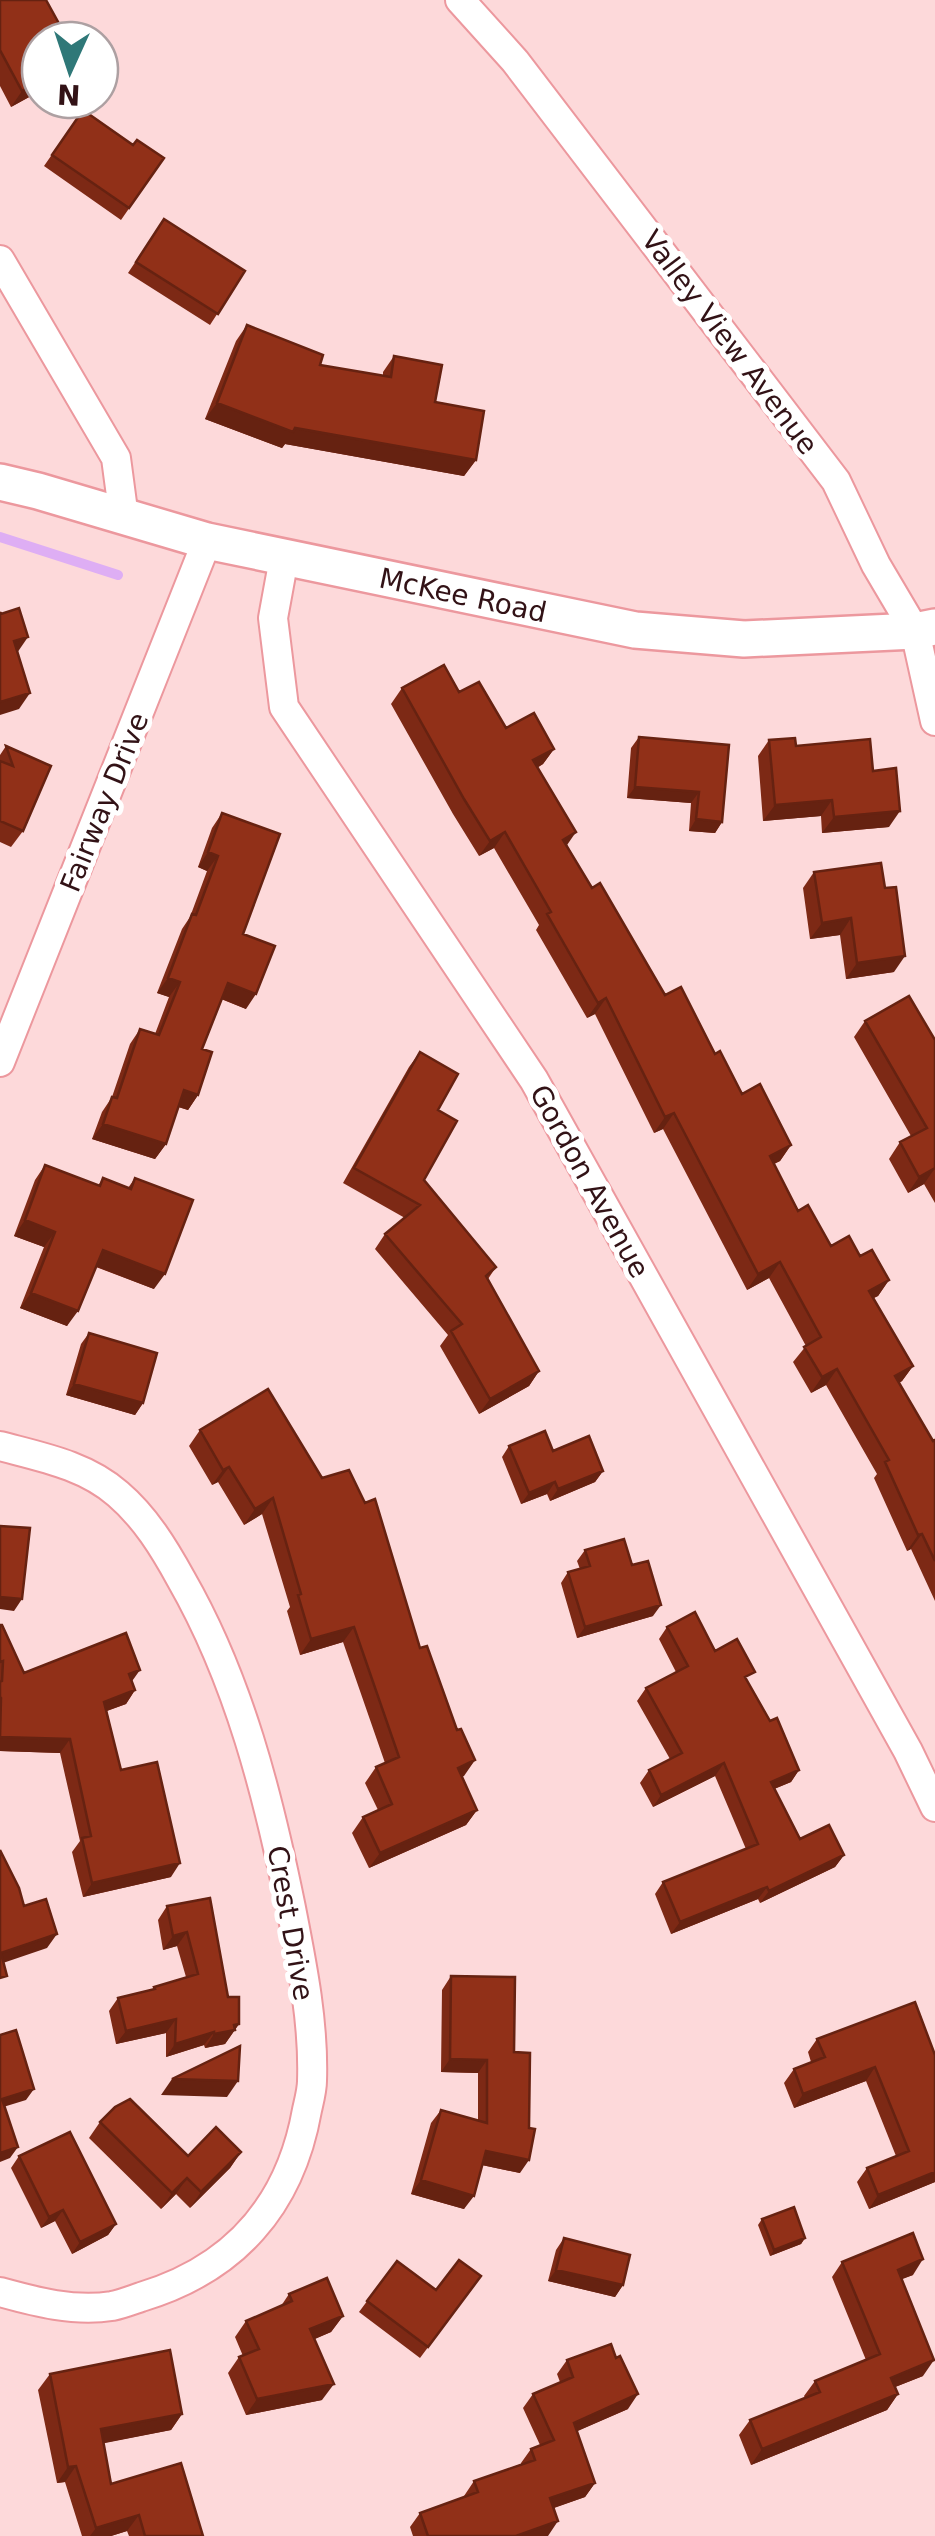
<svg xmlns="http://www.w3.org/2000/svg" width="935" height="2536" viewBox="0 0 935 2536" font-family="'DejaVu Sans',sans-serif">
<rect width="100%" height="100%" fill="#fdd9da"/>
<g fill="none" stroke-linecap="round" stroke-linejoin="round">
<path stroke="#deaef4" stroke-width="10" d="M0,537L118,575"/>
<g stroke="#ec989e" stroke-width="32">
<path id="minor" d="M460,0L515,61L836,481L876,565L915,631L935,721
M0,260L116,458L124,518
M284,558L273,618L284,707L534,1080L908,1751L935,1807
M0,1062L207,541
M0,1446C41,1457 85,1465 118,1494C145,1517 164,1548 181,1579C239,1680 268,1795 291,1908C302,1964 314,2023 312,2081C312,2090 309,2101 307,2110C290,2206 234,2269 141,2297C132,2300 122,2304 112,2306C74,2312 36,2302 0,2292"/>
</g>
<g stroke="#ec989e" stroke-width="40">
<path id="tertiary" d="M0,482L38,491L207,541L635,630L744,639L915,631L935,627"/>
</g>
<use href="#minor" stroke="#fff" stroke-width="28"/>
<use href="#tertiary" stroke="#fff" stroke-width="35"/>
</g>
<path fill="#7d2915" d="M0,0L40,40V91L11,107L0,86Z
M83,110L133,145L164,158L121,220L44,166Z
M164,219L245,271L210,325L128,273Z
M247,325L320,365L383,376V372L394,356L435,402L476,460L464,476L285,444L282,448L205,419L236,341Z
M402,688L459,692L506,728L554,749L543,764L537,768L567,845L592,888L665,995L715,1054L742,1094L791,1145L780,1161L774,1164L798,1211L831,1246L860,1256L889,1280L878,1296L873,1298L913,1366L902,1381L899,1383L933,1441L935,1440V1601L911,1549L907,1551L874,1478L877,1474L826,1385L811,1393L793,1362L806,1346L769,1278L747,1290L663,1129L654,1133L595,1014L587,1018L536,930L539,925L494,848L479,856L453,814L391,704Z
M639,737L729,745L722,822L715,833L689,831L691,803L627,798L631,748Z
M769,740L796,746L873,771L889,827L822,833L821,816L763,821L758,756Z
M6,746L51,766L23,831L11,847L0,842V755Z
M222,813L243,934L246,1009L221,999L202,1049L198,1095L188,1110L178,1107L166,1144L155,1159L92,1139L102,1112L112,1097L130,1044L140,1029L155,1034L169,997L157,993L182,929L190,917L207,871L198,867L212,828Z
M814,872L885,888L894,972L846,979L840,935L810,939L803,888Z
M865,1021L935,1040V1203L924,1184L908,1193L889,1159L900,1142L911,1136L854,1037Z
M420,1052L438,1110L424,1180L496,1267L488,1279L539,1371L529,1386L479,1414L440,1346L448,1335L375,1249L385,1234L405,1218L343,1183L409,1067Z
M45,1165L98,1186L103,1178L128,1188L135,1178L154,1289L96,1267L67,1326L20,1308L44,1247L14,1236L35,1180Z
M89,1333L143,1403L135,1415L66,1395L81,1344Z
M268,1389L420,1648L457,1730L475,1760L462,1777L477,1810L466,1825L369,1868L352,1833L363,1817L378,1810L365,1783L376,1767L385,1763L343,1642L300,1655L287,1611L290,1607L262,1514L244,1525L218,1482L212,1485L189,1446L200,1430Z
M509,1446L553,1451L603,1471L595,1482L550,1501L547,1494L521,1504L502,1457Z
M585,1550L632,1565L653,1616L577,1638L561,1583L568,1572L580,1569L577,1561Z
M0,1625L24,1673L132,1682L135,1690L126,1704L107,1711L121,1770L171,1877L83,1897L72,1852L80,1841L60,1753L0,1751Z
M667,1627L715,1651L748,1682L799,1770L791,1782L774,1789L800,1839L844,1855L835,1867L760,1903L758,1899L671,1934L655,1894L663,1882L746,1849L715,1776L653,1807L640,1783L649,1770L670,1759L637,1701L646,1688L676,1672L659,1639Z
M210,1898L228,1997L239,2024L225,2044L205,2048L204,2045L166,2057V2033L116,2044L109,2011L118,1998L152,1990L154,1987L186,1977L177,1946L163,1950L158,1920L167,1906Z
M451,1976L514,2052L520,2173L482,2165L464,2209L411,2194L431,2123L441,2110L478,2120V2073L441,2072L442,1990Z
M915,2002L935,2182L869,2209L857,2182L867,2168L896,2156L866,2081L794,2108L784,2083L794,2069L811,2062L808,2052L817,2039Z
M100,2122L188,2156L241,2152L230,2168L190,2208L176,2194L161,2209L89,2138Z
M19,2156L116,2224L108,2235L72,2254L55,2221L41,2228L11,2168Z
M762,2219L805,2238L801,2244L770,2256L758,2225Z
M564,2238L623,2285L615,2297L548,2281L556,2250Z
M397,2261L436,2290L481,2276L420,2358L359,2312Z
M842,2262L913,2275L901,2279L923,2376L895,2387L898,2394L887,2410L751,2465L739,2435L750,2420L805,2398L804,2396L815,2381L866,2360L832,2277Z
M289,2294L343,2316L331,2332L314,2339L322,2400L246,2415L228,2373L239,2357L243,2356L235,2337L246,2321L281,2306Z
M567,2360L628,2409L577,2431L595,2483L585,2497L553,2508L547,2536H413L410,2527L420,2513L464,2497V2496L474,2481L521,2464V2463L531,2449L540,2445L523,2408L533,2394L560,2382L557,2374Z
M50,2374L182,2414L171,2430L103,2443L111,2484L203,2536H129L127,2531L111,2536H82L65,2482L57,2483L38,2390Z"/>
<path fill="#621" d="M40,81V91L11,107L22,91Z
M217,403L476,460L464,476L285,444L282,448L205,419Z
M28,637L17,653L14,641Z
M30,693L19,709L0,715V702Z
M554,749L543,764L522,776L533,760Z
M635,787L699,792L691,803L627,798Z
M832,800L821,816L763,821L775,805Z
M900,811L889,827L822,833L834,817Z
M696,819L722,822L715,833L689,831Z
M505,832L494,848L479,856L490,841Z
M576,832L565,848L563,840Z
M208,852L218,856L207,871L198,867Z
M851,918L840,935L810,939L822,923Z
M905,956L894,972L846,979L857,963Z
M168,978L180,982L169,997L157,993Z
M228,983L256,994L246,1009L217,997Z
M606,998L595,1014L587,1018L598,1003Z
M184,1090L198,1095L188,1110L173,1105Z
M674,1113L663,1129L654,1133L665,1117Z
M103,1124L166,1144L155,1159L92,1139Z
M791,1145L780,1161L759,1171L770,1156Z
M935,1168L924,1184L908,1193L919,1177Z
M25,1220L55,1232L44,1247L14,1236Z
M103,1250L165,1274L154,1289L92,1265Z
M780,1262L769,1278L747,1290L758,1274Z
M889,1280L878,1296L858,1306L869,1291Z
M31,1293L78,1311L67,1326L20,1308Z
M913,1366L902,1381L884,1392L895,1376Z
M837,1369L826,1385L811,1393L822,1377Z
M539,1371L529,1386L479,1414L490,1399Z
M74,1384L143,1403L135,1415L66,1395Z
M229,1467L218,1482L212,1485L223,1470Z
M603,1471L595,1482L550,1501L558,1489Z
M555,1482L547,1494L521,1504L529,1493Z
M273,1498L262,1514L244,1525L255,1509Z
M922,1534L911,1549L907,1551L918,1535Z
M0,1597L22,1599L14,1611L0,1609Z
M661,1605L653,1616L577,1638L585,1627Z
M354,1627L343,1642L300,1655L311,1639Z
M140,1670L130,1684L129,1674Z
M135,1690L126,1704L95,1715L104,1702Z
M0,1737L70,1739L60,1753L0,1751Z
M475,1760L464,1776L447,1783L458,1768Z
M724,1763L715,1776L653,1807L661,1795Z
M799,1770L791,1782L762,1794L771,1782Z
M477,1810L466,1825L369,1868L380,1853Z
M844,1855L835,1867L760,1903L769,1891Z
M180,1863L171,1877L83,1897L92,1883Z
M767,1887L758,1899L671,1934L680,1922Z
M187,1932L177,1946L163,1950L173,1936Z
M57,1934L47,1948L0,1964L1,1953Z
M176,2019L166,2033L116,2044L126,2031Z
M239,2024L225,2044L205,2048L214,2034Z
M214,2032L204,2045L166,2057L175,2044Z
M450,2059L487,2060L478,2073L441,2072Z
M875,2067L866,2081L794,2108L803,2094Z
M172,2079L238,2081L227,2097L161,2095Z
M34,2089L26,2100L0,2108L2,2099Z
M18,2147L10,2158L0,2162V2153Z
M486,2151L529,2160L520,2173L477,2164Z
M241,2152L230,2168L190,2208L201,2192Z
M935,2172V2182L869,2209L878,2195Z
M187,2178L176,2194L161,2209L172,2193Z
M421,2180L474,2196L464,2209L411,2194Z
M63,2210L55,2221L41,2228L49,2217Z
M116,2224L108,2235L72,2254L80,2242Z
M805,2238L801,2244L770,2256L774,2250Z
M923,2259L913,2275L887,2285L898,2270Z
M556,2270L623,2285L615,2297L548,2281Z
M343,2316L331,2332L299,2346L310,2329Z
M934,2360L923,2376L880,2393L891,2378Z
M334,2384L322,2400L246,2415L257,2399Z
M638,2394L628,2409L564,2437L574,2423Z
M898,2394L887,2410L751,2465L762,2449Z
M182,2414L171,2430L90,2446L101,2429Z
M76,2466L65,2482L57,2483L68,2467Z
M595,2483L585,2497L540,2513L550,2498Z
M139,2515L127,2531L111,2536H90L96,2528Z
M558,2521L548,2536H516Z"/>
<path fill="#913018" stroke="#621" stroke-width="2.5" d="M0,0H46L68,40H40V81L22,91L0,50Z
M83,110L133,145L137,140L164,158L129,208L52,155Z
M164,219L245,271L218,314L136,262Z
M247,325L323,355L320,365L391,377L394,356L442,365L435,402L484,411L476,460L295,428L293,432L217,403Z
M19,608L28,637L14,641L30,693L0,702V612L1,614Z
M444,665L459,692L479,682L506,728L534,713L554,749L533,760L576,832L563,840L592,888L600,883L665,995L681,987L715,1054L720,1051L742,1094L760,1084L791,1145L770,1156L798,1211L808,1205L831,1246L849,1236L860,1256L872,1250L889,1280L869,1291L913,1366L895,1376L933,1441L935,1440V1561L922,1534L918,1535L885,1462L889,1460L837,1369L822,1377L804,1347L821,1337L780,1262L758,1274L674,1113L665,1117L606,998L598,1003L547,914L551,912L505,832L490,841L464,799L402,688Z
M639,737L729,745L722,822L696,819L699,792L635,787Z
M795,738L796,746L870,739L873,771L896,768L900,811L834,817L832,800L775,805L769,740Z
M6,746L51,766L23,831L0,821V761L13,766Z
M222,813L280,834L243,934L275,946L256,994L228,983L202,1049L212,1052L198,1095L184,1090L166,1144L103,1124L112,1097L117,1098L140,1029L159,1035L180,982L168,978L192,914L196,915L218,856L208,852Z
M881,863L885,888L896,887L905,956L857,963L851,918L822,923L814,872Z
M909,996L935,1040V1168L919,1177L900,1142L927,1128L865,1021Z
M420,1052L458,1074L438,1110L457,1121L424,1180L496,1267L486,1276L539,1371L490,1399L451,1331L462,1324L385,1234L420,1205L354,1168Z
M45,1165L100,1186L103,1178L131,1189L135,1178L193,1200L165,1274L103,1250L78,1311L31,1293L55,1232L25,1220Z
M89,1333L157,1353L143,1403L74,1384Z
M268,1389L322,1478L349,1470L365,1503L375,1499L420,1648L427,1646L457,1730L461,1729L475,1760L458,1768L477,1810L380,1853L363,1817L392,1804L376,1767L399,1757L354,1627L311,1639L298,1595L301,1594L273,1498L255,1509L229,1467L223,1470L200,1430Z
M545,1431L553,1451L589,1436L603,1471L558,1489L555,1482L529,1493L509,1446Z
M0,1526L30,1528L22,1599L0,1597Z
M624,1539L632,1565L648,1561L661,1605L585,1627L568,1572L590,1566L585,1550Z
M695,1612L715,1651L737,1639L755,1672L745,1677L770,1721L777,1718L799,1770L771,1782L800,1839L829,1825L844,1855L769,1891L767,1887L680,1922L663,1882L758,1844L724,1763L661,1795L649,1770L682,1753L646,1688L688,1666L667,1627Z
M0,1625H2L24,1673L126,1633L140,1670L129,1674L135,1690L104,1702L121,1770L157,1762L180,1863L92,1883L82,1838L91,1836L70,1739L0,1737L1,1698L0,1697V1682L2,1681L3,1661L0,1662Z
M0,1850L19,1888L24,1906L46,1899L57,1934L1,1953L7,1976L0,1978Z
M210,1898L228,1997H239V2024L234,2025L235,2030L214,2034V2032L175,2044L176,2019L126,2031L118,1998L155,1989L154,1987L198,1974L187,1932L173,1936L167,1906Z
M451,1976L515,1977L514,2052L530,2053L529,2128L535,2129L529,2160L486,2151L474,2196L421,2180L441,2110L487,2123V2060L450,2059Z
M915,2002L935,2055V2172L878,2195L867,2168L909,2151L875,2067L803,2094L794,2069L825,2057L817,2039Z
M16,2030L34,2089L2,2099L18,2147L0,2153V2035Z
M240,2046L238,2081L172,2079Z
M130,2099L188,2156L216,2127L241,2152L201,2192L187,2178L172,2193L100,2122L115,2107Z
M70,2132L116,2224L80,2242L63,2210L49,2217L19,2156Z
M794,2207L805,2238L774,2250L762,2219Z
M913,2233L923,2259L898,2270L934,2360L891,2378L898,2394L762,2449L750,2420L820,2392L815,2381L880,2354L842,2262Z
M564,2238L630,2255L623,2285L556,2270Z
M459,2260L481,2276L428,2347L367,2301L397,2261L436,2290Z
M327,2278L343,2316L310,2329L334,2384L257,2399L239,2357L259,2349L246,2321L292,2301L289,2294Z
M611,2344L616,2358L620,2356L638,2394L574,2423L595,2483L550,2498L558,2521L516,2536H428L420,2513L478,2492L474,2481L535,2460L531,2449L554,2440L533,2394L573,2377L567,2360Z
M170,2350L182,2414L101,2429L111,2484L181,2463L203,2536H145L139,2515L96,2528L76,2466L68,2467L50,2374Z"/>
<g text-anchor="middle" stroke-width="10" stroke-linejoin="round" paint-order="stroke">
<g font-size="28" fill="#321216" stroke="#fff">
<text transform="translate(730 342) rotate(53)" y="10">Valley View Avenue</text>
<text transform="translate(463 595) rotate(12)" y="10">McKee Road</text>
<text transform="translate(104 802) rotate(-68)" y="10">Fairway Drive</text>
<text transform="translate(590 1181) rotate(61)" y="10">Gordon Avenue</text>
<text transform="translate(291 1923) rotate(80)" y="10">Crest Drive</text>
</g>
</g>
<g transform="translate(70 70) rotate(183)"><circle r="48" fill="#ffffff" stroke="#ada0a2" stroke-width="2.5"/>
<path d="M0-8L18 38L0 25L-18 38Z" fill="#2f7878"/>
<text y="-15" font-size="28" font-weight="bold" text-anchor="middle" fill="#321216">N</text>
</g>
</svg>
